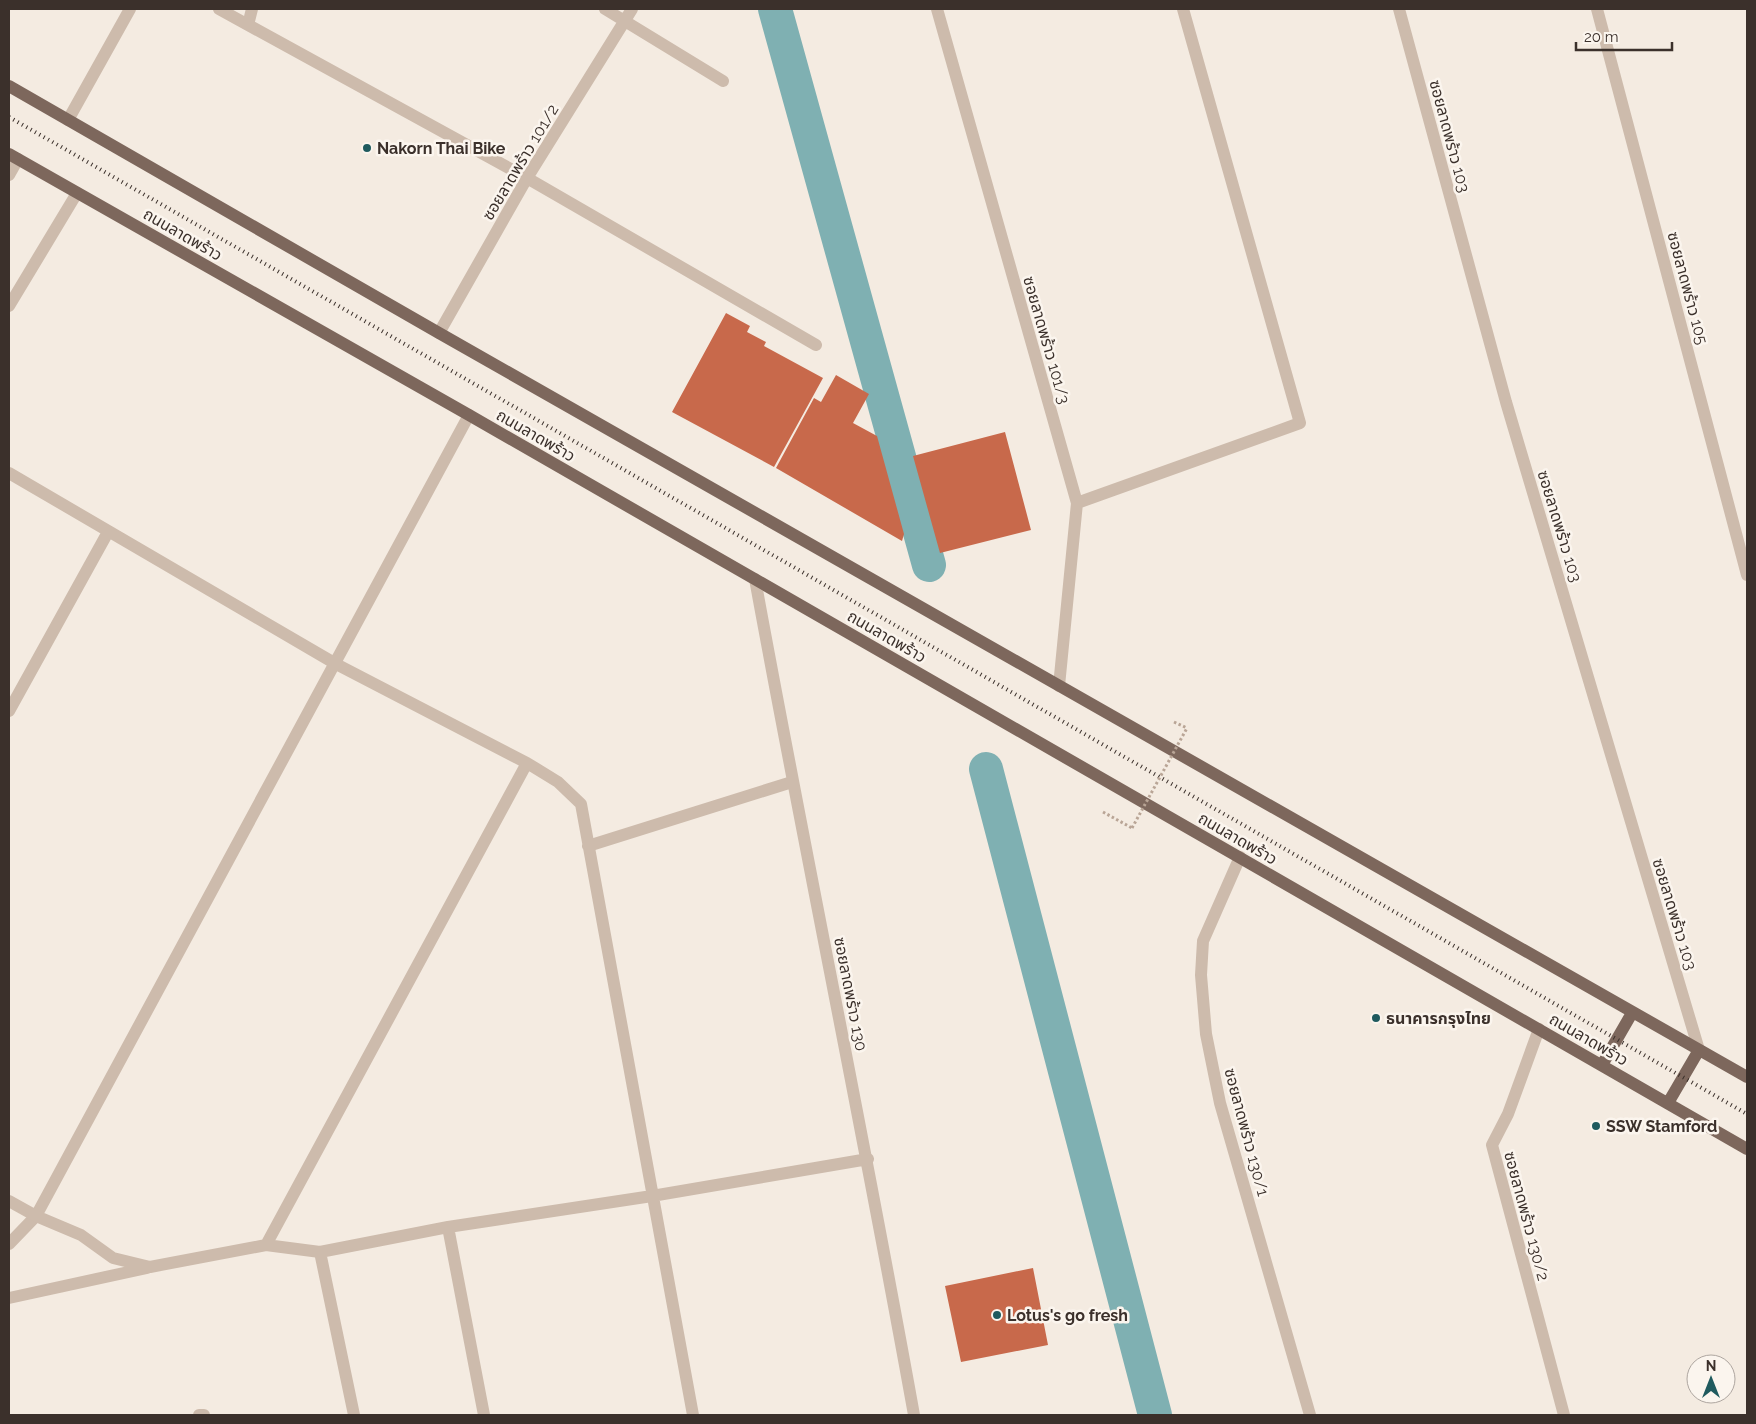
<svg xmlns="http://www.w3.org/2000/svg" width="1756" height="1424" viewBox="0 0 1756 1424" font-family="Raleway,'Noto Sans Thai',sans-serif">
<rect width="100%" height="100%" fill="#f4ebe1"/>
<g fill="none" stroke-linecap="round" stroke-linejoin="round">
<path stroke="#7fb0b2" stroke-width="34" d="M775,9L929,565
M986,769L1155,1415"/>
</g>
<path fill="#c8694b" d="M726,313L750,326L747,332L766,342L764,346L823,378L774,467L672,412Z
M836,375L869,394L853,423L877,436L904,534L902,541L776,468L814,398L821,402Z
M1005,432L1031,530L940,553L913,456Z
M1033,1268L1048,1345L961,1362L945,1286Z"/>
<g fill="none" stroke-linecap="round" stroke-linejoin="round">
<path stroke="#b9a596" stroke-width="3" stroke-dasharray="2.5 2.5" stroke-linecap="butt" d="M1174,722L1187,728
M1103,812L1132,828"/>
<path stroke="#cdbbac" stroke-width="12" d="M9,1244L36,1216
M199,1415H204"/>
<path stroke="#cdbbac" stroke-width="12" d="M219,9L527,178L816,345
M605,9L723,81
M937,9L1077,503L1059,686
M1399,9L1506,402L1699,1050
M1597,9L1747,575
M248,25L252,9
M68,120L130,9
M9,175L18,159
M9,306L77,193
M439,333L527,178L632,9
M9,473L336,664L527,763L558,782L581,804L693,1415
M1077,503L1300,423L1183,9
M755,579C806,858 864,1136 914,1415
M9,711L108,532
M588,846L792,782
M1240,857L1203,941L1201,975L1206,1034L1220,1103L1310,1415
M1539,1029L1508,1114L1492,1145L1564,1415
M9,1201L36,1216L81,1235L113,1258L150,1267L266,1245L320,1252L448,1227L652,1196L868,1159
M36,1216L469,415
M448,1227L484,1415
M266,1245L527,763
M320,1252L354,1415
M9,1298L147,1268"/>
<path stroke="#7d675c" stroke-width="12" d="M9,86L439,333L1747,1077
M9,154L469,415L1747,1149
M1602,1065L1632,1013
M1668,1103L1699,1050"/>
<path stroke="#3b302b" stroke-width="4" stroke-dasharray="1 4" stroke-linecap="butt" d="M9,117L1747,1114"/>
<path stroke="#b9a596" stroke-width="3" stroke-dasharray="2.5 2.5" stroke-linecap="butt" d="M1132,828L1187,728"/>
</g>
<g fill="#1f5a5e" stroke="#fbf5ee" stroke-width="2">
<circle cx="367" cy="148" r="5"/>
<circle cx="1376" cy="1018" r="5"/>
<circle cx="1596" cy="1126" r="5"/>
<circle cx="997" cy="1315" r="5"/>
</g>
<g text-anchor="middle" stroke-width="5" stroke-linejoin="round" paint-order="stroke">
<g font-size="16" fill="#3b302b" stroke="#fbf5ee">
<text transform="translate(1450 136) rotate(75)" y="6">ซอยลาดพร้าว 103</text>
<text transform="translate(520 162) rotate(-59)" y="6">ซอยลาดพร้าว 101/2</text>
<text transform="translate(183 234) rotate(30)" y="6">ถนนลาดพร้าว</text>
<text transform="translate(1688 288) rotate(75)" y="6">ซอยลาดพร้าว 105</text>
<text transform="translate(1047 340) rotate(74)" y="6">ซอยลาดพร้าว 101/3</text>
<text transform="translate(536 435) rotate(30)" y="6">ถนนลาดพร้าว</text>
<text transform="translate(1560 526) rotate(73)" y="6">ซอยลาดพร้าว 103</text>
<text transform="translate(887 636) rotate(30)" y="6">ถนนลาดพร้าว</text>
<text transform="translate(1238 838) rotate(30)" y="6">ถนนลาดพร้าว</text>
<text transform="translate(1675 914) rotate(73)" y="6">ซอยลาดพร้าว 103</text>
<text transform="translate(851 994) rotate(79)" y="6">ซอยลาดพร้าว 130</text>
<text transform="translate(1589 1039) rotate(30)" y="6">ถนนลาดพร้าว</text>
<text transform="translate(1247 1132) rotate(75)" y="6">ซอยลาดพร้าว 130/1</text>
<text transform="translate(1527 1216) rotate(75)" y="6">ซอยลาดพร้าว 130/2</text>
</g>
<g font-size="16" font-weight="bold" fill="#3b302b" stroke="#fbf5ee" text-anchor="start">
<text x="377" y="154">Nakorn Thai Bike</text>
<text x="1386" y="1024">ธนาคารกรุงไทย</text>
<text x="1606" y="1132">SSW Stamford</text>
<text x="1007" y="1321">Lotus's go fresh</text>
</g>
</g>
<rect width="1756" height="1424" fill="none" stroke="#3b302b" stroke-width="20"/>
<g transform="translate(1711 1379)"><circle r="24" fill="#fbf5ee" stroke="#aea6a0"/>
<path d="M0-4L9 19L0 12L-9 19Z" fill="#1f5a5e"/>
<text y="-8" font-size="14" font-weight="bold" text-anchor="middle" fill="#3b302b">N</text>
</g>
<path d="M1576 42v8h96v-8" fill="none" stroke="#3b302b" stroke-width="2.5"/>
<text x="1584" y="42" font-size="15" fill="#3b302b" stroke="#fbf5ee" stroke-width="4" paint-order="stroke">20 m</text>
</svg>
